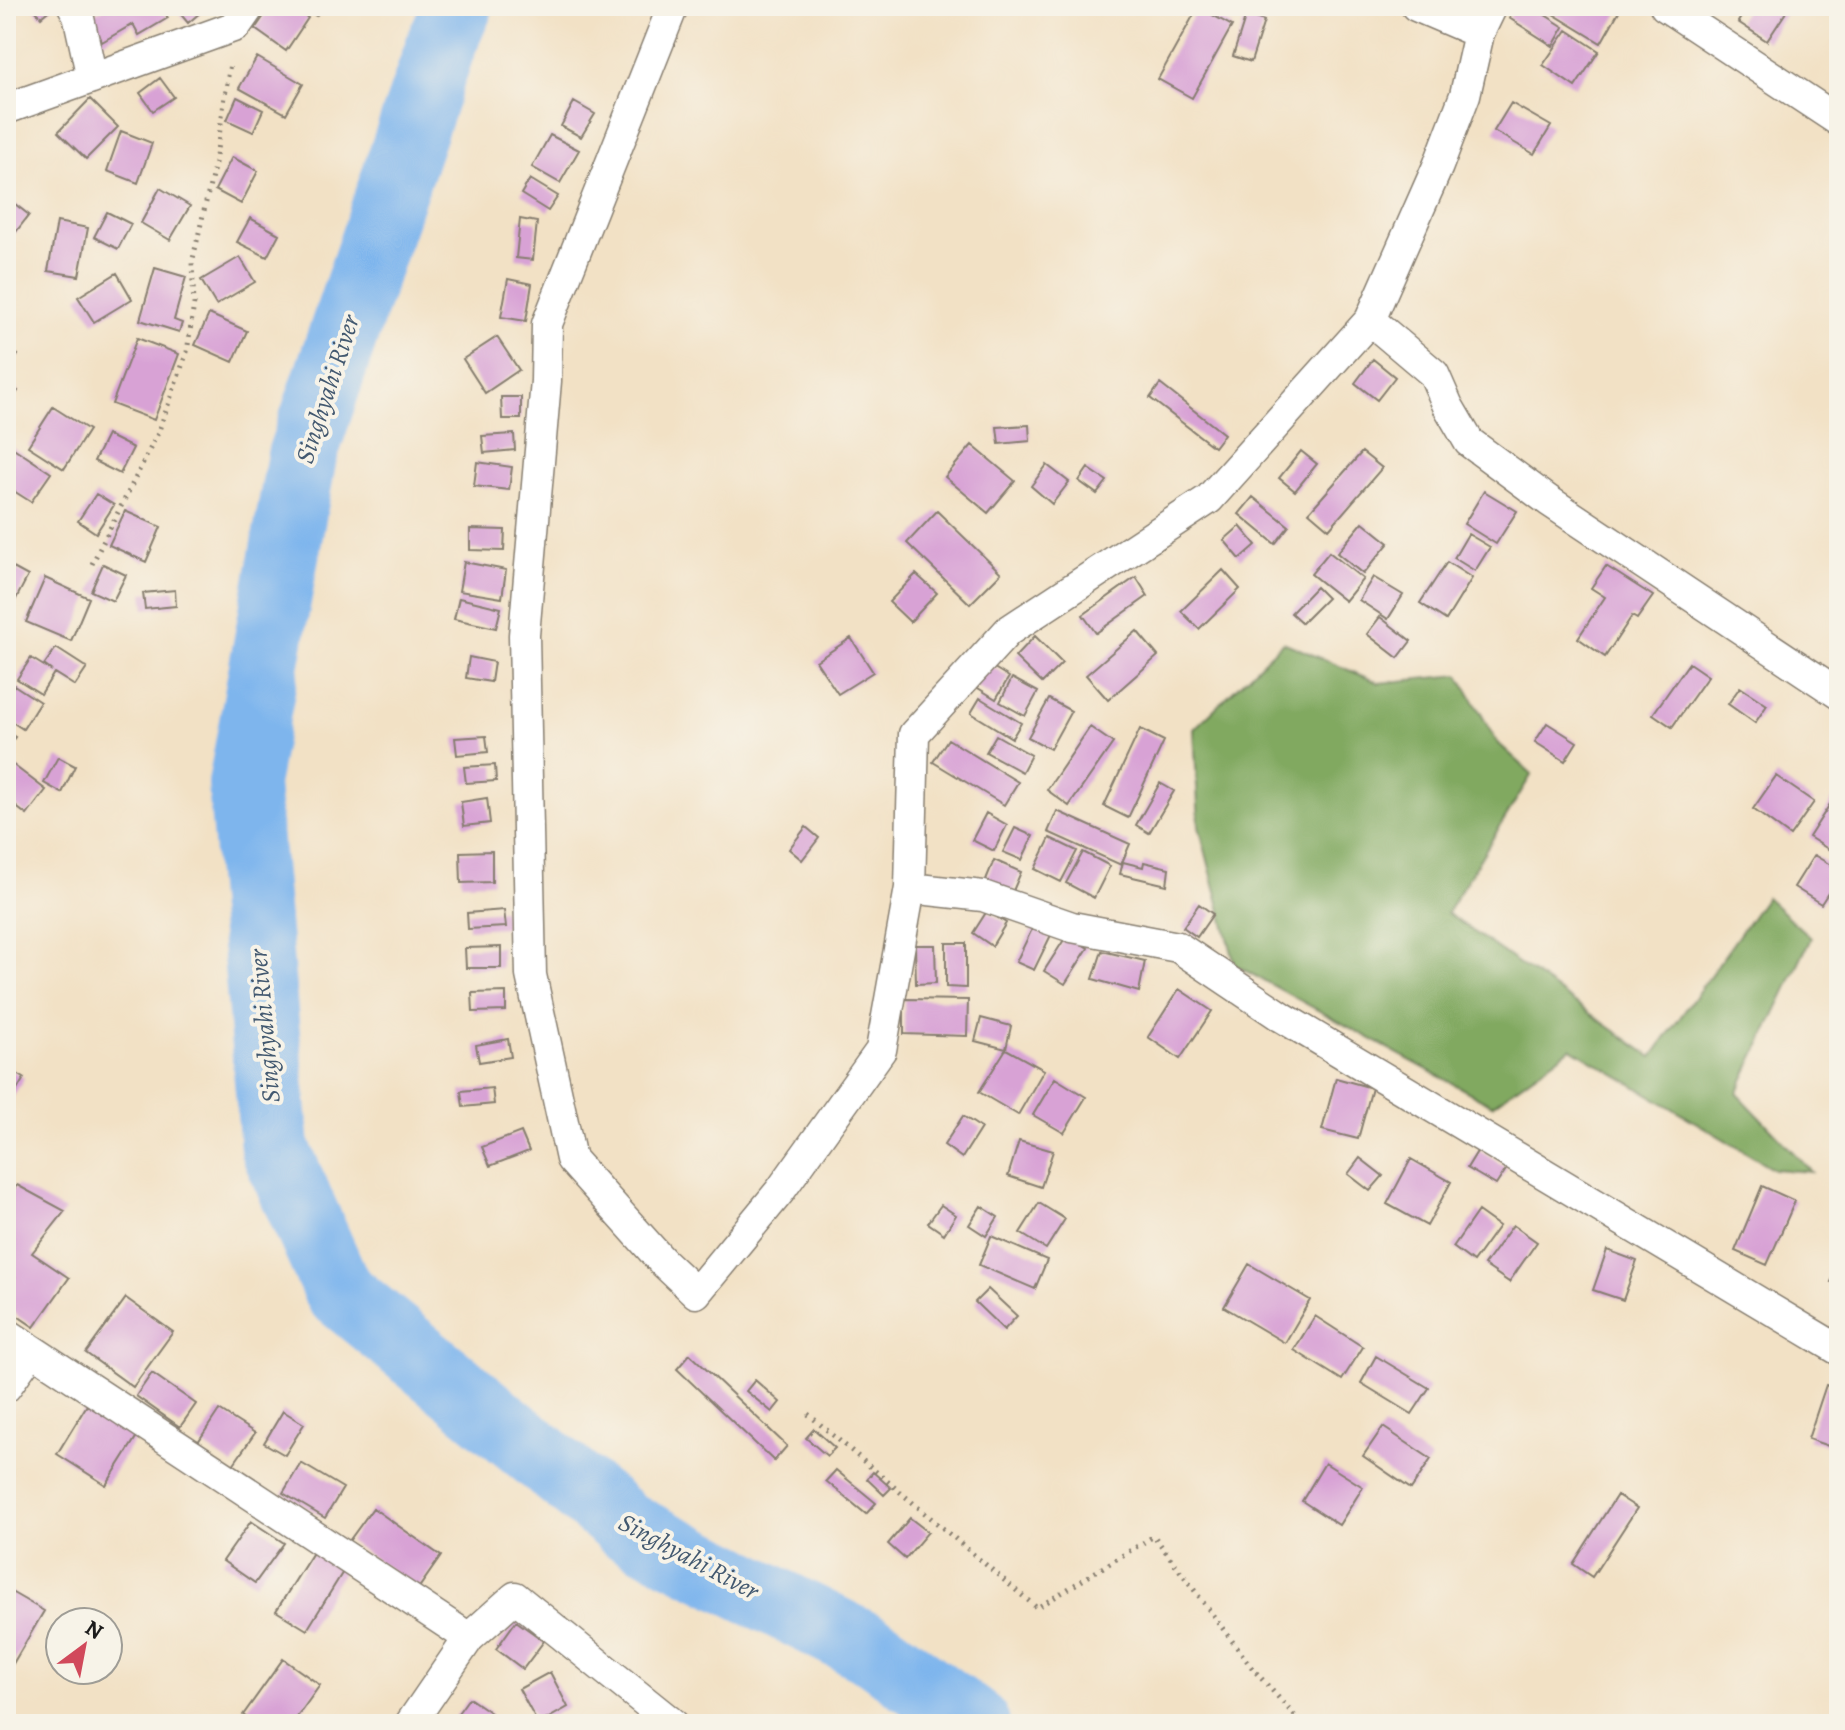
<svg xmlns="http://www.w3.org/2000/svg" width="1845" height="1730" viewBox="0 0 1845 1730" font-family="Alegreya,serif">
<rect width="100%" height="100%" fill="#f7f3e8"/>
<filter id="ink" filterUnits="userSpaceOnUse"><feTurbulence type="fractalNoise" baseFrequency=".0125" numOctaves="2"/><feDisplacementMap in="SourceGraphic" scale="16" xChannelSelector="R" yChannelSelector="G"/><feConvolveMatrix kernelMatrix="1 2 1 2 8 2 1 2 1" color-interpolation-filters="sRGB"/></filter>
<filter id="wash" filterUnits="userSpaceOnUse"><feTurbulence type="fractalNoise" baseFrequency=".006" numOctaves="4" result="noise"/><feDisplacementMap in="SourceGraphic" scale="32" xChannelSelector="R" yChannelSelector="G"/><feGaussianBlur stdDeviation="1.8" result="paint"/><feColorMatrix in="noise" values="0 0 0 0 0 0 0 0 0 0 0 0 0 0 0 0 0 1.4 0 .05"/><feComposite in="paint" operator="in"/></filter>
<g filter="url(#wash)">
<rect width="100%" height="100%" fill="#f2e1c5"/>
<path fill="#81a960" stroke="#4e623e" stroke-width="2" d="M1283,642L1379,683L1459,675L1497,742L1532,774L1447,913L1652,1057L1766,897L1811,938L1737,1093L1812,1172L1774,1169L1571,1048L1492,1105L1235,965L1199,826L1194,729Z"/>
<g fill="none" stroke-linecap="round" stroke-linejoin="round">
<path stroke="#7eb5ed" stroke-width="70" d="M458,6L442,42L302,456L243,784L275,1148L338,1291L627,1527L876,1652L975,1724"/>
</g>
<g id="blocks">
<path fill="#d8a2d5" d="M32,6H54L41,17Z
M108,6H161L168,18L139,35L133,24L102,42L88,17Z
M174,6H208L188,23Z
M271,6H292L308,18L286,51L255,29Z
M301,6H324L316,16Z
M1516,6H1531L1564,27L1553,46L1509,18Z
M1540,6H1622L1601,43Z
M1748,6H1790L1767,41L1738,22Z
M1198,7L1232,26L1192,98L1158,79Z
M1246,15L1264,21L1251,62L1233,56Z
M1567,30L1599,51L1575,87L1543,65Z
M257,57L303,84L286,114L239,88Z
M160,78L174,97L153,111L140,93Z
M237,97L263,110L253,132L227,120Z
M90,99L118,127L86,159L58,132Z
M574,102L595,114L581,137L561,126Z
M1511,103L1551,126L1534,154L1494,131Z
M121,131L152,143L138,183L107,171Z
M550,135L579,150L560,183L532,167Z
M232,157L258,171L241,204L215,190Z
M530,179L558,196L548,211L521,194Z
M160,188L190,206L170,240L141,223Z
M6,197L29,215L15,233L6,226Z
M107,212L131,224L118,249L94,237Z
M250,218L279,234L267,257L237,242Z
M520,219L537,222L533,260L516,258Z
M57,222L88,228L79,276L48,271Z
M240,257L255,282L216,305L201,280Z
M155,268L186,277L174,320L182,323L179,332L140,320Z
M117,273L132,299L94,322L78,297Z
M508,279L532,284L526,321L501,317Z
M209,314L247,331L233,362L195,345Z
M497,337L519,370L485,393L463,359Z
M137,338L179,354L154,420L112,404Z
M6,346L18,355L6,371Z
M1373,359L1395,377L1377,400L1355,383Z
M6,382L18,391L6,408Z
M1160,384L1224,434L1214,447L1150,398Z
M501,397H521V419H502Z
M53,407L89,430L64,469L28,446Z
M1029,425L1030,441L999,444L997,427Z
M514,434L515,450L484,453L482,436Z
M107,435L133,448L120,474L94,461Z
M6,443L51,473L31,502L6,486Z
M972,445L1015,481L988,513L945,477Z
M1301,451L1317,464L1295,491L1279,478Z
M1362,452L1382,468L1329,529L1309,512Z
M477,462L512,467L509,490L474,486Z
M1047,465L1069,482L1052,504L1031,486Z
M1088,468L1107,481L1097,494L1079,481Z
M1484,491L1517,511L1496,544L1464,524Z
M96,494L114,505L96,533L78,521Z
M1253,497L1289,526L1275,544L1239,514Z
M125,511L161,527L146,562L109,545Z
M937,511L1001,573L970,604L907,543Z
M1363,522L1389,543L1363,574L1337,553Z
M1240,526L1256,545L1240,559L1224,540Z
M470,529L505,530L504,551L470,550Z
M1468,534L1490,547L1475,571L1454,558Z
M1329,552L1363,579L1345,601L1311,574Z
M464,562L506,570L502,598L459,591Z
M1447,562L1472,578L1446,620L1420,603Z
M6,564L28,576L6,618Z
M103,564L126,575L113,601L91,591Z
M1606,566L1653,596L1637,619L1632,616L1605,657L1578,638L1605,597L1591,588Z
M1223,570L1240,589L1199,629L1181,611Z
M916,574L937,593L910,622L889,602Z
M1136,577L1148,596L1096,633L1083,615Z
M1373,577L1403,595L1388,619L1359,600Z
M45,578L89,598L71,641L26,622Z
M1316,587L1327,598L1302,623L1291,613Z
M175,590L176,606L145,609L143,593Z
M459,598L501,608L496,628L454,619Z
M1380,617L1411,641L1398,658L1367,634Z
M1137,631L1158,656L1108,700L1086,675Z
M1035,636L1062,663L1042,683L1015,657Z
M851,638L873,672L838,694L816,661Z
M56,648L87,668L75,686L54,673L41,694L17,679L31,658L52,671L44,665Z
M469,657L494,662L491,682L466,678Z
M986,663L1009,677L996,699L973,685Z
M1689,663L1708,676L1672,727L1653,714Z
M1012,678L1038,692L1025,716L1000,702Z
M14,685L40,702L23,729L6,718V698Z
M1740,687L1767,705L1755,723L1728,704Z
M980,698L1021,723L1012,738L971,713Z
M1049,699L1071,711L1050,749L1028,737Z
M1547,723L1577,742L1565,761L1535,742Z
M1090,727L1113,743L1069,806L1047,790Z
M1140,729L1164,741L1128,818L1104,806Z
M6,731L15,737L6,750Z
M996,735L1031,755L1022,772L986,752Z
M486,736L488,752L457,755L455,738Z
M948,739L1018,782L1004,805L933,762Z
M58,757L75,766L62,793L44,783Z
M8,761L46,790L27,815L6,799Z
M495,765L496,781L466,783L464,767Z
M1776,776L1814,802L1790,836L1753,809Z
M1160,783L1174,791L1149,833L1136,825Z
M1839,790V856L1809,837Z
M487,798L490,823L464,826L461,802Z
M6,806L15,811L6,826Z
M1057,811L1130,844L1121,865L1048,832Z
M986,813L1007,825L994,851L972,840Z
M806,827L819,838L802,860L789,849Z
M1015,828L1033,836L1022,860L1003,852Z
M1050,838L1077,851L1061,882L1035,869Z
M492,851V882L461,883L460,852Z
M1083,852L1110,866L1094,898L1066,883Z
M1814,855L1839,870V876L1821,904L1794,887Z
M994,860L1021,872L1010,898L983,887Z
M1123,862L1143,867L1144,862L1169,868L1167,885L1120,874Z
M1199,904L1213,914L1197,937L1183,927Z
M504,910L506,927L468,929L467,913Z
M987,911L1006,923L992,946L973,933Z
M1033,927L1051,935L1034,970L1016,962Z
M1067,935L1088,948L1065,984L1044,971Z
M946,943H966V988L946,987Z
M915,945H935L936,983L916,984Z
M501,947V968H466L465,948Z
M1102,951L1145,961L1139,992L1093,979Z
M1179,989L1212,1011L1180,1059L1148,1037Z
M506,992V1011L473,1012L472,993Z
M904,999L968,1000L967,1036L904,1034Z
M981,1018L1011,1026L1006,1049L975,1041Z
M508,1039L511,1057L479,1062L476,1045Z
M1006,1049L1044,1070L1018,1115L979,1092Z
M6,1067L24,1078L6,1109Z
M1055,1078L1086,1097L1064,1133L1033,1115Z
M1336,1078L1372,1088L1358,1139L1322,1130Z
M492,1088L494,1104L463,1107L461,1091Z
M963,1116L981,1128L962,1158L944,1145Z
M521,1132L529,1151L490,1166L482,1147Z
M1019,1141L1053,1151L1041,1187L1008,1176Z
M1478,1150L1507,1168L1496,1185L1467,1168Z
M1360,1158L1383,1176L1370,1191L1348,1174Z
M1411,1159L1451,1182L1427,1226L1387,1204Z
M17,1185L65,1211L32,1253L69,1278L34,1327L6,1308V1291L15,1278L6,1272V1200Z
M1762,1186L1795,1201L1767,1265L1735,1251Z
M1039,1203L1065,1219L1046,1249L1020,1233Z
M941,1205L956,1215L944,1234L928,1223Z
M981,1206L998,1217L986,1236L969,1225Z
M1478,1211L1499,1226L1473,1262L1453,1247Z
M1513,1225L1537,1242L1509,1282L1484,1265Z
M991,1236L1047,1260L1035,1289L979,1265Z
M1607,1250L1637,1261L1623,1300L1593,1290Z
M1249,1264L1310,1300L1285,1343L1224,1307Z
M1839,1267V1285L1831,1282Z
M988,1289L1017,1316L1004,1330L975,1302Z
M126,1298L173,1332L133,1387L86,1353Z
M1315,1316L1363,1347L1342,1380L1294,1350Z
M690,1354L787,1446L774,1461L677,1369Z
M1376,1356L1429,1388L1412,1414L1361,1383Z
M152,1373L196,1404L180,1427L136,1396Z
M755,1380L780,1402L772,1412L746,1391Z
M1826,1385L1839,1390L1837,1449L1808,1439Z
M87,1405L137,1436L106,1485L57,1454Z
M219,1410L255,1433L233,1465L198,1442Z
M283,1411L304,1424L285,1455L264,1443Z
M1383,1427L1431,1459L1411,1489L1363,1456Z
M814,1429L835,1448L827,1456L806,1438Z
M301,1463L343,1488L325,1518L283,1493Z
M1325,1463L1363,1487L1339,1525L1302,1501Z
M836,1470L876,1503L866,1514L826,1481Z
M873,1472L891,1488L884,1495L867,1479Z
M1617,1495L1637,1508L1592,1577L1573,1564Z
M373,1508L441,1556L418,1589L349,1541Z
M910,1518L928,1532L905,1559L888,1544Z
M251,1521L284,1543L255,1583L223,1561Z
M314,1551L344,1570L307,1630L276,1611Z
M6,1589L44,1611L11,1667L6,1665Z
M516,1621L544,1641L523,1669L496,1649Z
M283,1659L320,1685L292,1724H256L243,1715Z
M550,1672L568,1707L538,1724L519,1689Z
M469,1698L491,1713L484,1724H450Z"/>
</g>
</g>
<g filter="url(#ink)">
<use href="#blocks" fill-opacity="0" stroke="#877e70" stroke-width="2"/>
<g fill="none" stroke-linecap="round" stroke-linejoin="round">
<g stroke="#877e70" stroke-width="33">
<path id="street" d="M73,6L78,14L92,78
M673,6L547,324L546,381L524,635L531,975L571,1159L662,1261L696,1293L780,1191L881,1050L910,888L914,734L1008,631L1209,499L1370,320L1438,166L1465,95L1479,33L1492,6
M1416,6L1479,33
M1665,6L1839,121
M6,109L236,26L250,6
M1370,320L1434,374L1448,406L1469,442L1549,501L1839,694
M910,888L983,896L1072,927L1178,947L1282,1017L1839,1350
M6,1333L469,1638
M6,1387L31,1352
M410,1724L469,1638L515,1597L673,1724"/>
</g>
<path stroke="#877e70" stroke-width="5" stroke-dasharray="2 6" stroke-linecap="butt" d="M92,564L158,433L187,352L194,304L192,263L215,163L230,63
M808,1414L1037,1608L1154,1536L1253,1669L1302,1724"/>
<use href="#street" stroke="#fff" stroke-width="30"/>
</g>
</g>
<g text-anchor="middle" stroke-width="8" stroke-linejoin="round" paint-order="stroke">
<g font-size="26" font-style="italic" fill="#435970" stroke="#f7f3e8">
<text transform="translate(327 389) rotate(-72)" y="9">Singhyahi River</text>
<text transform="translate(264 1026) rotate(-95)" y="9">Singhyahi River</text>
<text transform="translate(689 1556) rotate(28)" y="9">Singhyahi River</text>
</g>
</g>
<rect width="1845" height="1730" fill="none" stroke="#f7f3e8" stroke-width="32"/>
<g transform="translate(84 1646) rotate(32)"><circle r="38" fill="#f7f3e8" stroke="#9f9d96" stroke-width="2"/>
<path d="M0-6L14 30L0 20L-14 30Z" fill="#d1495b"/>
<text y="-12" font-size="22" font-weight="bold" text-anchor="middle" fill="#1c1c1c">N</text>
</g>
</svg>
